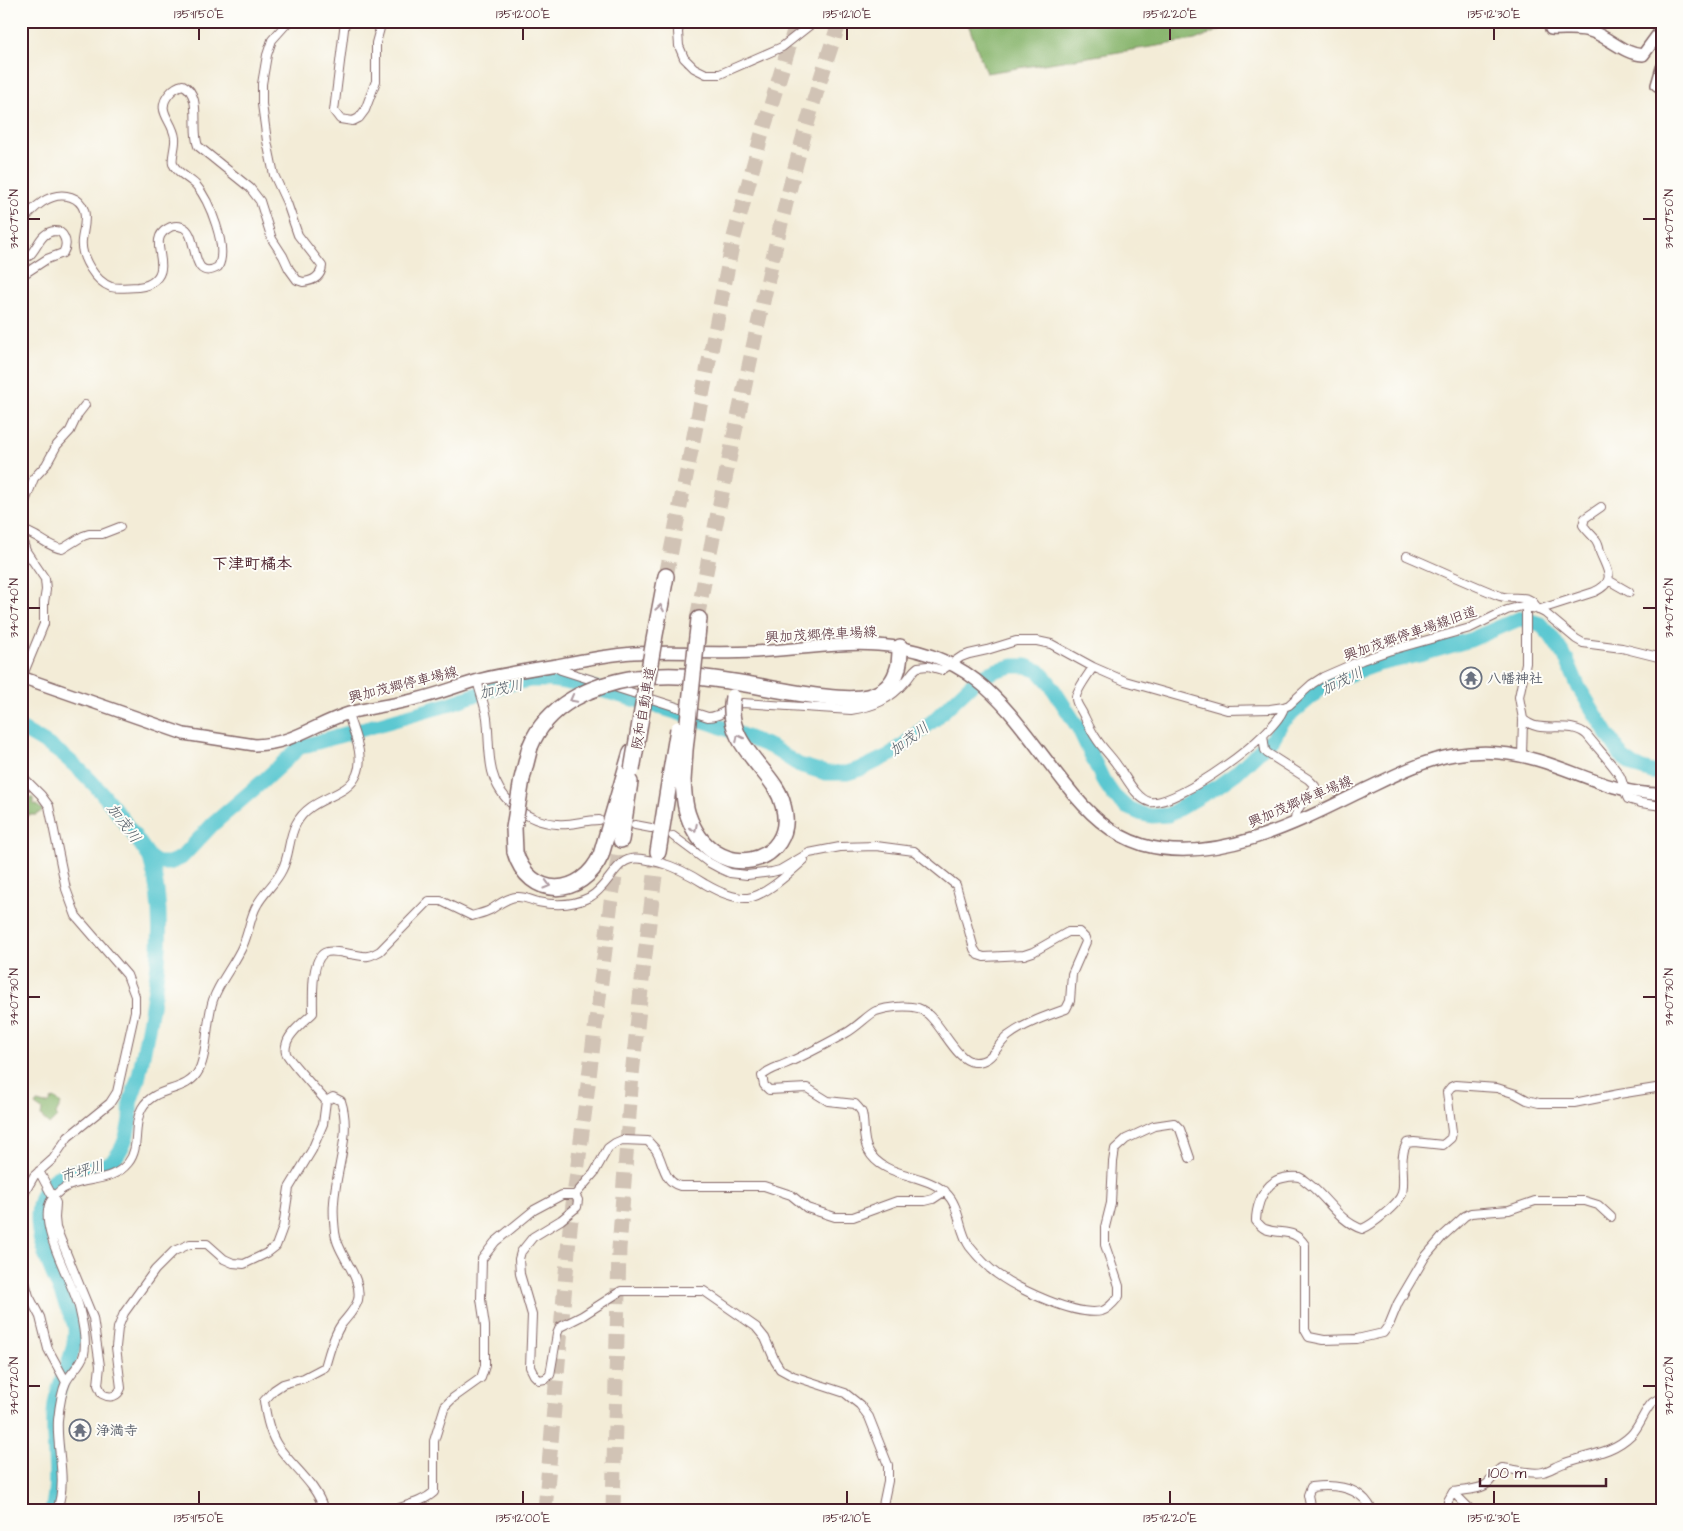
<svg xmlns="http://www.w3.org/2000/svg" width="1683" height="1531" viewBox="0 0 1683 1531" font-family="'Architects Daughter','Klee One',sans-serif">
<rect width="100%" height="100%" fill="#fdfcf7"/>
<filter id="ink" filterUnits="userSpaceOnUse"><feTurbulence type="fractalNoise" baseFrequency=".02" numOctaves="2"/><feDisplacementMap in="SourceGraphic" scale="10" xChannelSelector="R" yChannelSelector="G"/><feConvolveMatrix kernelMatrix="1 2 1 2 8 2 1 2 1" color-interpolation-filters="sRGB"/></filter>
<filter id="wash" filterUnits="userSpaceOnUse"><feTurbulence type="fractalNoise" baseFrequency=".0096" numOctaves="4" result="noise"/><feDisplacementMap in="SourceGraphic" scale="20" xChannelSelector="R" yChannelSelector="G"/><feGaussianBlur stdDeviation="1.12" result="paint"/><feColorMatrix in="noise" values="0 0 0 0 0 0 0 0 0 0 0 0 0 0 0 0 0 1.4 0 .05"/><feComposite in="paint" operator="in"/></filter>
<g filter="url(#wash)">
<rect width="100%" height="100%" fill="#f3ecd7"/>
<path fill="#89b66e" stroke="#6a6a4c" d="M967,21H1241L1195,40L986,73Z
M21,798H33V803L43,810L36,815H27L25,825L21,826Z
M53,1098L56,1099L61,1104L56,1114L57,1117L49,1125L41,1116L42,1110L35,1105L37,1102L45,1104L49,1103Z"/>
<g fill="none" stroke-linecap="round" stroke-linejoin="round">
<path stroke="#5bc8d1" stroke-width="15" d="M21,729C39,739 57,749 72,763C103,789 127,825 150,858L158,863H169L181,858L213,824L262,782L300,747L443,706L501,686L530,680H551L579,684L647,703L714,724L771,747L799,765L826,773H847L863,768L892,754L934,720L978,678L997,670L1013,666H1026L1039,671L1048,681L1079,729L1103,780L1114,796L1126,807L1142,814L1152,816L1168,815L1218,786L1236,773L1274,737L1282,722L1324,686L1342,677L1379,664L1419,655L1470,640L1521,618L1540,624L1551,636L1567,660L1579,688L1622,757L1636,767L1652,772L1662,773
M52,1510C61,1475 50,1439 55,1404C59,1378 77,1353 75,1328C74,1321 70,1313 67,1307C55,1275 33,1241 39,1206C46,1170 72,1173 100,1166C105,1165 110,1164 113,1160C124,1149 128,1134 130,1119C131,1114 130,1109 130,1104C132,1094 137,1085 139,1075C153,1005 171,928 150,858"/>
</g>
</g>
<g filter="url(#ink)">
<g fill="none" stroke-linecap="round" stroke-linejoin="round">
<path stroke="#d1c3b5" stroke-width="15" stroke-dasharray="15 8" stroke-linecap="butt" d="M666,576L733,241L761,137L797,21
M697,619C713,534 731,450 749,366C774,249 800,133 840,21
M545,1510L570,1228L611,902L621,840
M613,1510L619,1249L632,1075L643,971L658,852"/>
<g stroke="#856767" stroke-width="10">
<path id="street" d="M345,21L334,111L340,119L353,121L359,118L365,110L376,81V43L382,21
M680,21L678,32L679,46L684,58L694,68L706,74H720L782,47L815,21
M21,224C32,208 51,190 71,197C77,199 82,204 84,210C87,220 83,231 82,240C80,257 95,281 111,287C119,289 129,287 138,287C145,286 150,285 155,280C172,265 147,240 167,229C171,226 177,225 182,227C200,232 188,284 218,267C229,248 209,200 196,185C189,178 177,173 173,164C171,158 176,146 175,138C173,120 154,111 170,93C174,88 178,86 183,85C203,95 191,129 198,146L250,188L260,201L272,239L283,256L289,269L297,280L303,282C313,281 321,277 322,266L298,235L287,203L274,175L267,141L262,104V84L267,55L272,40L289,21
M21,255L29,256C38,248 40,232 55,231C60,231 62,233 64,237C67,243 66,248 63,253L47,259L21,276
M21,512L34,478L46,465L57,445L70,431L78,414L85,405
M21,530C37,533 47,547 62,549L83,536L89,534H102L120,527
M21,537L26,551L45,579L46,590L44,602V624L22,677
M1407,556C1438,569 1469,584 1500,596C1515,601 1531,592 1537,609
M1608,580L1629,592
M1538,610L1594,592C1618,581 1607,570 1600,552C1599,547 1599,544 1596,540C1592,535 1587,531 1583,525L1585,518L1601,507
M553,666L561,670L708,717C722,717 729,706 742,703L851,710C873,707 890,700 905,682C910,677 912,671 918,667L928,666L942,670L961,657L969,654L987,650L1016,641H1037L1051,644L1093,667L1125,681L1227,710L1270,709L1284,707L1289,705L1312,684L1323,677L1362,660L1388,651L1470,628L1507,610L1522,606L1537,609L1545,613L1576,639L1583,643L1622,648L1662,658
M1093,667C1089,674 1077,689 1076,697C1075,703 1081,709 1083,714C1087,722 1091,731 1096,738C1102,748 1111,756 1117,765C1125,775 1136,799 1150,802C1176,807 1279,733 1284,707
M477,680C480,693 485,705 487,718C489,735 488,754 492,771C499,800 527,822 557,824C571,826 584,820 599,820
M1523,719C1540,736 1569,719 1587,735C1598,749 1611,762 1620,776C1624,784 1624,792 1628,799L1641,803L1662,806
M1263,735L1265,750L1267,753L1308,779L1315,786C1309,798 1293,808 1295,823
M1522,756L1523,719L1519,697L1526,663V607
M21,775L41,795L49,806L66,889L76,916L127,975L135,996V1011L117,1092L110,1103L68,1137L53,1159L34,1176L21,1199
M635,825L651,828
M673,836L708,862L721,869L730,873L747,875L772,872L780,870L809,853L840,847L876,846L914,851L956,885L974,949L978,955L984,957L1024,955L1033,952L1068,932H1079L1085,938L1086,942L1072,974L1070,1001L1066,1009C1047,1016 1025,1023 1008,1036C996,1045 993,1063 974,1062C954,1061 939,1015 918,1008C905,1005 888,1007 876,1011C869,1014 856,1028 846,1033C826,1044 806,1055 785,1064C776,1068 769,1069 762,1076L764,1085L769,1090L807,1088L828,1101L855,1104C857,1106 861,1110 862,1113C865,1125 862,1139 868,1150C883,1179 925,1172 946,1193C961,1207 958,1231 970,1247C978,1257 987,1267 997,1274C1018,1289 1076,1317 1102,1311C1109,1309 1115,1301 1119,1296V1286L1105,1245V1227L1111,1203L1113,1162L1115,1149L1126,1139L1154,1126L1174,1123L1180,1129L1190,1158
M39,1171L56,1203L55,1218L56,1228L93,1318L100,1366L98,1385L102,1394C111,1399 118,1396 121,1388L116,1347L118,1328L124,1313L155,1270L174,1251L190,1244H207L224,1259L233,1263L244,1264L267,1253L276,1246L283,1227L289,1188L312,1150L323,1124L326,1101C320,1094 287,1058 286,1053C285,1050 286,1045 287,1042C291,1031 305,1021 313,1013C313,999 310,956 327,952C333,950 343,953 350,954C365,956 366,959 380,951L429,901H441L472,916C478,914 484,913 490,910C498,905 506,898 516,897C525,896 530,900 538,902C556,906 574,905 590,897C607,888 615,862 631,859C640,857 652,861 661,863C677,867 691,875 705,884C717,891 733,899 748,898C767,895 790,872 804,860
M575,1195L578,1200L577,1207L561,1220L533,1237L521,1252L519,1259L520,1274L532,1315L530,1367L534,1375L539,1380L545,1379L550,1375L557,1334L560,1327L582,1316L621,1291H704L756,1327L765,1338L775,1361L780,1369L793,1376L845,1393L860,1405L869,1417L888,1465V1481L882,1510
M575,1195L594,1173L608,1148L615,1143L622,1140L648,1141C650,1144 654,1147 656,1150C664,1163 663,1181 680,1186H764L791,1195L807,1208L835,1217H853L897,1201H925L933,1199L945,1191
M1611,1217L1598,1205L1585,1201H1535L1509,1210L1471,1213L1465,1216L1443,1236L1425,1257L1398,1303L1389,1325L1383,1333L1357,1339L1324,1340L1309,1337L1305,1330V1245C1294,1228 1282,1235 1265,1229C1262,1228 1259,1224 1256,1221C1256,1208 1261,1194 1270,1185C1274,1181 1278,1179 1283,1178C1288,1177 1294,1176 1299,1177C1302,1178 1306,1182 1309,1184C1327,1198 1340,1222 1362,1229C1372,1225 1399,1204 1402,1193C1406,1177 1398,1158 1407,1143L1414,1142L1443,1145L1451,1138L1452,1132L1447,1092L1451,1087L1455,1085L1497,1088L1516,1094L1527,1100L1539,1103H1574L1619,1094L1662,1087
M21,1268L29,1296L40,1317L48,1349L66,1382
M1453,1492L1471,1510
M57,1510C68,1479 56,1450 58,1420C59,1410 62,1391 66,1382C71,1372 81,1365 84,1354C87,1340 82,1320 79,1307C72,1280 35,1223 52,1199C70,1173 109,1187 128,1163C141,1147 132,1125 142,1108C155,1085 187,1094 199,1070C208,1052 206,1021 213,1000C220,980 235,964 243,945C249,932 250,917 257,905C264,892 276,883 282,870C290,855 288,839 296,824C311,795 347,799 357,774C365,755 353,732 348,714
M324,1510C316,1483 293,1468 278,1446C269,1433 266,1416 264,1401L274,1390L283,1384L304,1378L325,1367C329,1354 333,1336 341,1325C347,1317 355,1310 358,1300C363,1276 337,1255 335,1232C334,1223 333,1212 334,1202C336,1168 352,1134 341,1101L333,1097L326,1101
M393,1510C407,1505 423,1502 434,1492V1441L445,1406L453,1398L481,1378L485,1366V1326L481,1299L482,1259L495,1242L534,1210L562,1195H575
M1311,1510L1308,1495L1311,1487C1335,1484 1361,1486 1372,1510
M1448,1510V1501L1453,1492C1464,1490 1481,1490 1488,1483C1493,1478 1496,1472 1502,1468C1515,1469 1530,1475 1543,1472C1551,1470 1557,1465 1565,1463C1588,1455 1613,1453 1631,1435C1640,1426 1644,1411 1652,1403C1654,1401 1659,1399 1662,1397"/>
</g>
<g stroke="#856767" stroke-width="14">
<path id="secondary" d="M1549,21L1551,29C1564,30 1580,27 1593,32C1611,39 1624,54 1643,55L1662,29
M1657,85L1662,68
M21,677L184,734L255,745C296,743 314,724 349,713C371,707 394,705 416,699C439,694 460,685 482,679C507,673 532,669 557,665C582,660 607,655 633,653C674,651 715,654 755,652C796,650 837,642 878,645C980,652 1009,714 1066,785C1087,812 1110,835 1143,845C1218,866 1303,820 1368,788C1395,775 1424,760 1454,755C1481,750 1510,752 1537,760C1579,772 1617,795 1662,794"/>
</g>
<g stroke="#856767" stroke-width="18">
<path id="highway" d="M697,637L699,619
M654,640L666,576
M637,678C700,669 763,690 825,697C851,700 887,703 897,671C900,664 900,655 900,647
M522,779L530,747
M683,781C684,793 684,804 688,815C713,889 800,864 783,805C780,792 772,782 764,772
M621,840L630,782
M515,852C529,900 582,898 601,855L631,752
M658,852L670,777"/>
</g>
<use href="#street" stroke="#fff" stroke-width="8"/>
<use href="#secondary" stroke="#fff" stroke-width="11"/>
<use href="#highway" stroke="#fff" stroke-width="15"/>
<g stroke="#856767" stroke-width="18" stroke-linecap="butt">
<path id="highway-bridge" d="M733,697C727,729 745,749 764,772
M530,747C547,704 592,685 635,678
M632,770L654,640
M670,777L678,729
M683,781L685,750L697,637
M515,852L514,828L522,779"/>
</g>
<use href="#highway-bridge" stroke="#fff" stroke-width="15"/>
</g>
<defs><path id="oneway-chevron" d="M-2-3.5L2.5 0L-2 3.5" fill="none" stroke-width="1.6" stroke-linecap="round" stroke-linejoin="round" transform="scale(1.25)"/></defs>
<g stroke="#ae9aa0">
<use href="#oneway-chevron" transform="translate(660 608) rotate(-80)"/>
<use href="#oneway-chevron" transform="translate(573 699) rotate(152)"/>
<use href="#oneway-chevron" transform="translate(739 738) rotate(-117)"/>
<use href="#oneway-chevron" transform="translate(694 828) rotate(63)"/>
<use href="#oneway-chevron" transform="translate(547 885) rotate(16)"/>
</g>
</g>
<path fill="none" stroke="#4a1f2b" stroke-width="2" d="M199,28V40M523,28V40M847,28V40M1170,28V40M1494,28V40M28,219H40M1643,219H1656M28,608H40M1643,608H1656M28,997H40M1643,997H1656M28,1386H40M1643,1386H1656M199,1491V1504M523,1491V1504M847,1491V1504M1170,1491V1504M1494,1491V1504"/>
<defs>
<g id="temple-ring" transform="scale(1.125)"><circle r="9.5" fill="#fdfcf7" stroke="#6b7280" stroke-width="1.5"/><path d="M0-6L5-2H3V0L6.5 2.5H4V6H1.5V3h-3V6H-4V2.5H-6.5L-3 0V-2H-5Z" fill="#6b7280"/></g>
</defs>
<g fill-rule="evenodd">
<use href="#temple-ring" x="1471" y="678"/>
<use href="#temple-ring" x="80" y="1430"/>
</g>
<g text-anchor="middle" stroke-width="4" stroke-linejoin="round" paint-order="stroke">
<g font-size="14" fill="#4a1f2b" stroke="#fdfcf7">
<text transform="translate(1410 633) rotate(-19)" y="5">興加茂郷停車場線旧道</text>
<text transform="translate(821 634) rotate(-3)" y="5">興加茂郷停車場線</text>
<text transform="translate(403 684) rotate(-14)" y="5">興加茂郷停車場線</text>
<text transform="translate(643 708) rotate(-80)" y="5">阪和自動車道</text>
<text transform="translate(1300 801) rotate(-23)" y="5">興加茂郷停車場線</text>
</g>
<g font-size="14" font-weight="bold" fill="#5b616d" stroke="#fdfcf7" text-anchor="start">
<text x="1487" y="683">八幡神社</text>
<text x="96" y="1435">浄満寺</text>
</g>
<g font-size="15" font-style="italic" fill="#505a65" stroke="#fdfcf7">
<text transform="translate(1342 681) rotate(-26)" y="5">加茂川</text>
<text transform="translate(501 689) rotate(-12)" y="5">加茂川</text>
<text transform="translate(909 739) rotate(-37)" y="5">加茂川</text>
<text transform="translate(124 823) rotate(53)" y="5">加茂川</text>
<text transform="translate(82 1171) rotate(-16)" y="5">市坪川</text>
</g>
<g font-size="16" font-weight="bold" fill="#4a1f2b" stroke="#fdfcf7">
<text x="252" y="569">下津町橘本</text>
</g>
</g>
<rect width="1683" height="1531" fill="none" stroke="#fdfcf7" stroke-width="55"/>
<path d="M1480 1478v8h126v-8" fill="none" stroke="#4a1f2b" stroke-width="2.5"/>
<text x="1488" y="1478" font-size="15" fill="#4a1f2b" stroke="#fdfcf7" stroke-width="4" paint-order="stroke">100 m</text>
<rect x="28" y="28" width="1628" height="1476" fill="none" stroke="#4a1f2b" stroke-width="2"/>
<g font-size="12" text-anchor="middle" fill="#4a1f2b">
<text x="199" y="18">135°11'50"E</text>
<text x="523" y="18">135°12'00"E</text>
<text x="847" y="18">135°12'10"E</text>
<text x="1170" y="18">135°12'20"E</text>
<text x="1494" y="18">135°12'30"E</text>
<text transform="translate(14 219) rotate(-90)" y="4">34°07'50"N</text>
<text transform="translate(1669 219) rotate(-90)" y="4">34°07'50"N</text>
<text transform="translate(14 608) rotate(-90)" y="4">34°07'40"N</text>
<text transform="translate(1669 608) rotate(-90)" y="4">34°07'40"N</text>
<text transform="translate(14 997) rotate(-90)" y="4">34°07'30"N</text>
<text transform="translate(1669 997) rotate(-90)" y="4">34°07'30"N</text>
<text transform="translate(14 1386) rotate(-90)" y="4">34°07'20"N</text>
<text transform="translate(1669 1386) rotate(-90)" y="4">34°07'20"N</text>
<text x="199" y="1522">135°11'50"E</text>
<text x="523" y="1522">135°12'00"E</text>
<text x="847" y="1522">135°12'10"E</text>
<text x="1170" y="1522">135°12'20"E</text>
<text x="1494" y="1522">135°12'30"E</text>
</g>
</svg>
